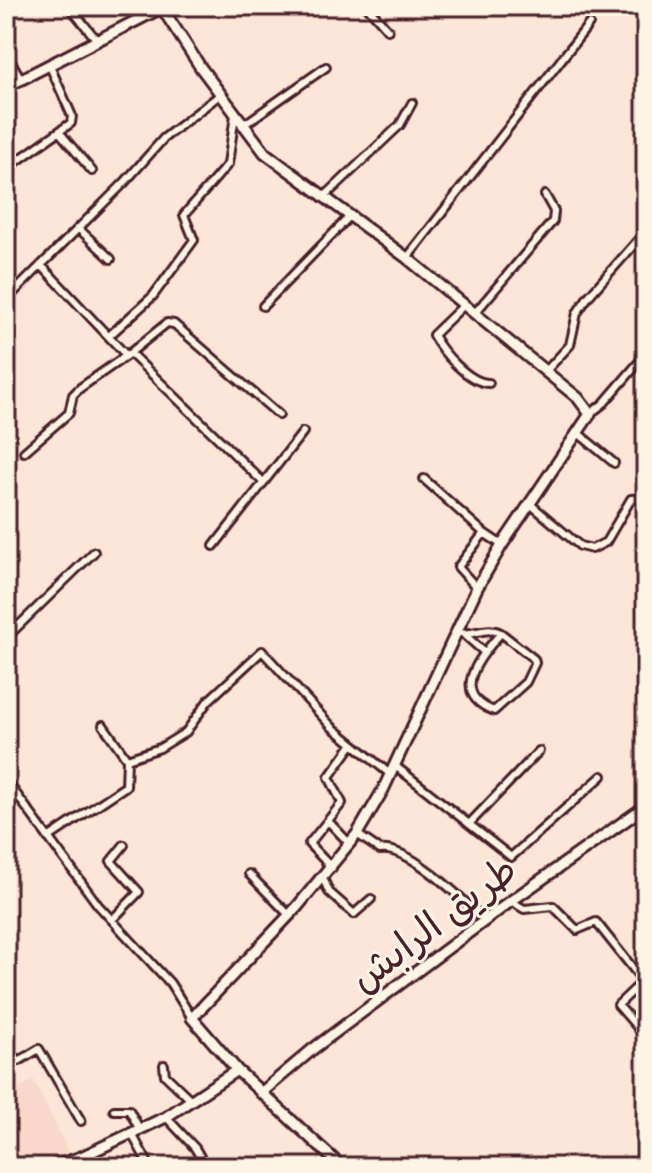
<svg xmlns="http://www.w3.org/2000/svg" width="652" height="1173" viewBox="0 0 652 1173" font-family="Caveat,'Playpen Sans Arabic',sans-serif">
<rect width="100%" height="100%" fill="#fde6d7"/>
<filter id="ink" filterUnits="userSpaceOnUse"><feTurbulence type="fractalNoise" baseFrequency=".0125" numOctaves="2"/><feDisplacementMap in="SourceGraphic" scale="16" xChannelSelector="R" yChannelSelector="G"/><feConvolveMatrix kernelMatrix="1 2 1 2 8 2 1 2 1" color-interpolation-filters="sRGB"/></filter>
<g filter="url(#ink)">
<path fill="#f9d8ca" d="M34,1080L70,1155L45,1167H6V1095Z"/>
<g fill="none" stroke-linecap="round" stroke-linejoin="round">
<g stroke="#4a1f2b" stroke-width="12">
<path id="street" d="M69,6L96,39
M367,6L388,30
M6,53L21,79
M242,126L326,67
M61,134L92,171
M6,169L71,123L72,116L49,64
M323,198L400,125L412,103
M78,228L111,259
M407,258L589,24
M41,265L125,354
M6,300L124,183L164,138L221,94
M464,305L433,335C442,352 469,383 489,383
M263,306L349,217
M474,314L553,221L554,211L545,195
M109,336L153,296L194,240L184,215L228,164L235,115
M545,372L570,345L577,313L588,297L646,231
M590,414L604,403L646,354
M578,433L614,463
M24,452L69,413L73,395L80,388L130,353
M424,479L484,533L458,567L477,588
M263,482L130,353L167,323L174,324L279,415
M529,503L580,546L592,549L606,542L631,499L646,498
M484,533L502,545
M214,546L303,432
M456,632C472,638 485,625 501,633L534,659L535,663L526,682L494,711C447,693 482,655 501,633
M466,636L484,652
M6,638L94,552
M127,759L160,748L186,732L208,701L262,651L332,727L390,774
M394,765L511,857L602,776
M6,780L98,905L170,983L192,1018
M328,821L350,844
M469,824L539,751
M357,834L380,850C411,846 462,900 486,921
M48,838L126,786L127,759L103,725
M332,868L309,844L342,803L329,777L352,745
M249,874L289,915
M323,878L329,892L354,914L371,899
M641,895L646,891
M511,901L524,909L553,906L577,930L596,922L643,981L618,1005L646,1037
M112,920L139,892L111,861L124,845
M6,1051L19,1061L39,1049L81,1121
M164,1065L165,1075L192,1101
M114,1110H129L140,1130
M166,1117L195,1148L206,1167
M132,1134L150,1167
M6,1163L8,1167"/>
</g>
<g stroke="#4a1f2b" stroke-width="15">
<path id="secondary" d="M162,8L201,68L265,153L407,258L578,398L590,414L502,545L477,588L383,790L357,834L297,907L192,1018L237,1070
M6,87L165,6
M261,1093L313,1049L511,901L646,806
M52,1167L81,1157L166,1117L237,1070L342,1167"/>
</g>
<use href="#street" stroke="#fcf5e5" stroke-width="6"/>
<use href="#secondary" stroke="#fcf5e5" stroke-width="9"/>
</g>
</g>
<g text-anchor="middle" stroke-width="6" stroke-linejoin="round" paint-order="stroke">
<g font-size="40" fill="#4a1f2b" stroke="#fcf5e5">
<text transform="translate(433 923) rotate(-37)" y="14">طريق الرابش</text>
</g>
</g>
<rect width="652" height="1173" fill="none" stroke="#fcf5e5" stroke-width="32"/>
<rect x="16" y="16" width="620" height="1141" fill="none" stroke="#4a1f2b" stroke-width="3" filter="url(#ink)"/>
</svg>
